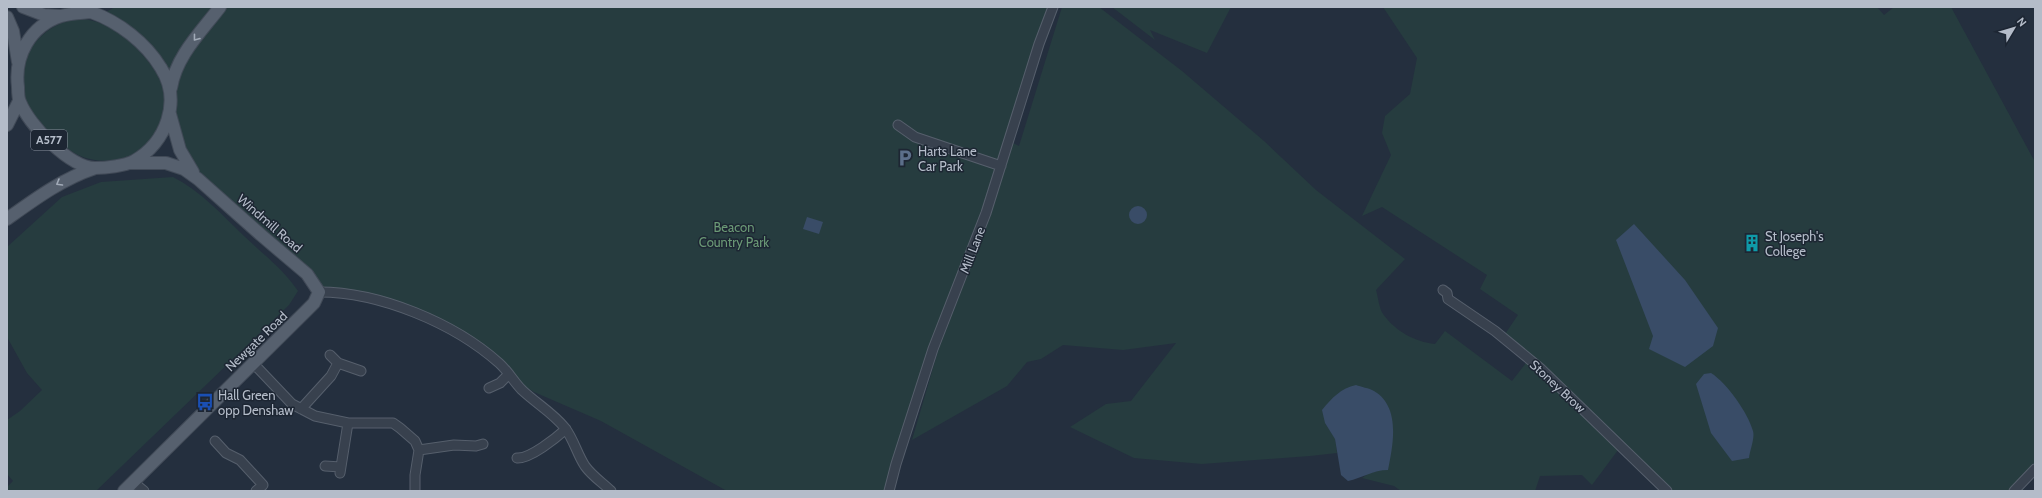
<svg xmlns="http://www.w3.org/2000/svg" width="2042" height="498" viewBox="0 0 2042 498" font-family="Cabin,sans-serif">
<rect width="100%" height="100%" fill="#242f3e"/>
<path fill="#263c3f" d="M115,7H215L174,60L169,71C156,45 130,27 106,12Z
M220,7H1053L986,213L933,349L889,491H727L601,421L534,392L513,379L480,348L401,308L319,292L188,165L170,95L173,74Z
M1062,7H1099L1182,71L1264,141L1316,190L1405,259L1376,290C1378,297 1379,308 1383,314C1395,331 1415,342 1435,344L1445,331L1512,381L1529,359L1503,337L1518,315L1480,289L1487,275L1382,207L1362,216L1391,155L1382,133L1385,116L1410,94L1417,58L1383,7H1877L1884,15L1894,7H1951L2035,162V469L2014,491H1667L1621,446L1592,485L1582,475L1540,476L1535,491H1401L1394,486L1362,478L1369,473L1381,470L1325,423L1335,438L1337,453L1310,456L1202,464L1134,458L1070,427L1106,404L1131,401L1176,343L1123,350L1063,345L1041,359L1027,362L1007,386L912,440L938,351L991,214L1013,143L1019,146Z
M1112,7H1231L1207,53L1150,30L1155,40Z
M77,19C100,19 117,30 133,45C160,71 177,99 154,135C145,149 130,158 114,160C102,162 89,160 78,155C60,146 31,118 25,99C12,61 40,24 77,19Z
M173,177C201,191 222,215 244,236C263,254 284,270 298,291L289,305L96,491H7V487L13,481L7,474V420L20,411L42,390L27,373L7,337V247L62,197L101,182Z"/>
<path fill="#394c67" d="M1129 215a9 9 0 1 1 18 0a9 9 0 1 1-18 0Z
M807,217L823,222L819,234L803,229Z
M1634,224L1685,280L1718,328L1713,346L1685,367L1649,349L1653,336L1616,240Z
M1711,373C1727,383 1748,413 1753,431C1755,438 1750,450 1749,458L1732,461L1711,433L1696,384L1704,374Z
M1356,385C1361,387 1369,388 1374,391C1401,407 1393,445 1388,470C1373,470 1362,478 1348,481L1341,475L1335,439L1325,423L1322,410C1332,398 1341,388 1356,385Z"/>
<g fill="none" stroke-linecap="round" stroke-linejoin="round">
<g stroke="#565f6c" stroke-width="11">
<path id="minor" d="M898,125L915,137L1001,166
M1443,290L1447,293L1448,299L1495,331L1540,368L1667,491
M319,292C380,292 454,323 499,363C508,371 514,382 522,390C537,404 553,413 565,428C574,440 577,454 585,466C592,476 603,483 611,491
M330,355L338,363L361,371
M253,363L292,404L315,416L348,423H393L400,428L415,441L419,450L415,475V491
M489,388L500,383L509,374
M301,409L331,376L338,363
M215,441L226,453L240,460L263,485L256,491
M419,450L454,445L476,446L483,444
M517,458C530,459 556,438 566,429
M325,466L341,467
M340,473L348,423
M133,482L144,491
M889,491L896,464L933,349L986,213L1039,44L1053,7
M2014,491L2035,469"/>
</g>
<g stroke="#414a57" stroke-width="14">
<path id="major" d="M23,7L44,15L60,16
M91,12C119,22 146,43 161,68C182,101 166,143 134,161C124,166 106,168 95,168C69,167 29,125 20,102C18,98 18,92 18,87C14,56 30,26 61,16C71,13 82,13 91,12Z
M7,17L13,31L18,62
M171,88C176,56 201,32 220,7
M170,114L180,150L193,172
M7,125L19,101
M7,219C35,199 62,179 95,168
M124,491L304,313L314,303L319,292L307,274L261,235L198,179L184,169L166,163H129"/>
</g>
<use href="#minor" stroke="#38414e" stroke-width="9"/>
<use href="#major" stroke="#56606e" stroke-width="12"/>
</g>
<defs><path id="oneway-chevron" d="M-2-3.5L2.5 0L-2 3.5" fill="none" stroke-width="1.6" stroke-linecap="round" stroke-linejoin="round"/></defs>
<g stroke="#a1aab7">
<use href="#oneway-chevron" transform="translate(196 38) rotate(128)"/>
<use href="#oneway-chevron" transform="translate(59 183) rotate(150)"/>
</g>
<defs>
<g id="parking-bare" transform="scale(1.38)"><path d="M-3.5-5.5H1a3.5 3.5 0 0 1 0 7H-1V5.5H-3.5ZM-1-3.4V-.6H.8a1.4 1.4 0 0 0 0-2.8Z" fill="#5c6f8a" stroke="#1d2633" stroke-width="2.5" paint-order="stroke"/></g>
<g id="building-bare" transform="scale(1.38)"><path d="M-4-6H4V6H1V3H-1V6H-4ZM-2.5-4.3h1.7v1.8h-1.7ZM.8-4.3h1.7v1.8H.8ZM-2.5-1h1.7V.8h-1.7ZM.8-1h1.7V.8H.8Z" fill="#0f9aa8" stroke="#1d2633" stroke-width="2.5" paint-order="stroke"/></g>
<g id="bus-bare" transform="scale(1.38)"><path d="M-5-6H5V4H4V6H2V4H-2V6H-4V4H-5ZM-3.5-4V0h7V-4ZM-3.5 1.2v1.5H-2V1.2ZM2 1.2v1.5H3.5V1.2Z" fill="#1a4fb4" stroke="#1d2633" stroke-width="2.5" paint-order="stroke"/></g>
</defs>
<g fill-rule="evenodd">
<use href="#parking-bare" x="905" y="158"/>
<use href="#building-bare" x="1752" y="243"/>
<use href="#bus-bare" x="205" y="402"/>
</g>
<g text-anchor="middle" stroke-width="3" stroke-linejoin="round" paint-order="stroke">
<rect fill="#1d2633" stroke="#878f9c" stroke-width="1" x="31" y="130" width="36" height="20" rx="3"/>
<g font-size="12" font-weight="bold" fill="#b4bcc9">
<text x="49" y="144">A577</text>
</g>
<g font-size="13" fill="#b4bcc9" stroke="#1d2633" text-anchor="start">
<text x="918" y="156">Harts Lane<tspan x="918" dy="15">Car Park</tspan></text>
<text x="1765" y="241">St Joseph's<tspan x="1765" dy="15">College</tspan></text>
<text x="218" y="400">Hall Green<tspan x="218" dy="15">opp Denshaw</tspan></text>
</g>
<g font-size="13" fill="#b4bcc9" stroke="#1d2633">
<text transform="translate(270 223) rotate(41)" y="5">Windmill Road</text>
<text transform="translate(972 250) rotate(-69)" y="5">Mill Lane</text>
<text transform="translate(256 341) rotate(-44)" y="5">Newgate Road</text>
<text transform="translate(1558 386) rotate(43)" y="5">Stoney Brow</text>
</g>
<g font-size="13" fill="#6b9a76" stroke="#1d2633">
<text x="734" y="232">Beacon<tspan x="734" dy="15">Country Park</tspan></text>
</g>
</g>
<rect width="2042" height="498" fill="none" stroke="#b4bcc9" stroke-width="16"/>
<g transform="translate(2014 28) rotate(52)" stroke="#1d2633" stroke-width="3" paint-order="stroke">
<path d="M0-3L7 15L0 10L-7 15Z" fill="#b4bcc9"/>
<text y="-6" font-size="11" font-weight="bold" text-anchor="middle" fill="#b4bcc9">N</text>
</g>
</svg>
